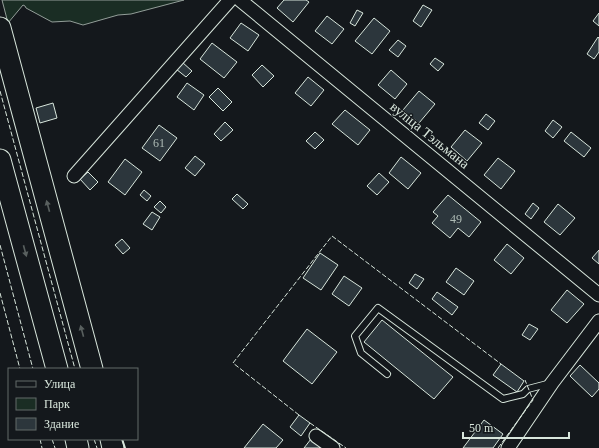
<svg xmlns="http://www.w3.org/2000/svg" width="599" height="448" viewBox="0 0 599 448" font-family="'Times New Roman',serif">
<rect width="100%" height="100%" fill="#14181c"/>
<path fill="#1a2d24" stroke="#939e99" d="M2,0H184L131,14L118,15L83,25L70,21L52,22L26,8L25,6L23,5L8,23Z"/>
<path fill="#2c363c" stroke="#d8e6dc" d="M284,0H306L309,2L293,22L277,8Z
M423,5L432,10L421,27L413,21Z
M357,10L363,13L355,26L350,23Z
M599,13V26L593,21Z
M327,16L344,29L332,44L315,31Z
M374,18L390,31L372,54L355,41Z
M241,23L259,35L248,51L230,38Z
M598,37L599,38V52L594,59L587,54Z
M398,40L406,46L398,57L389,50Z
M212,43L237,62L224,78L200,59Z
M435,58L444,64L438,71L430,64Z
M182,62L192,71L186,77L176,69Z
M262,65L274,76L263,87L252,75Z
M391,70L407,84L395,99L378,85Z
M308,77L324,90L311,106L295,93Z
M187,83L204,95L194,110L177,97Z
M218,88L232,102L223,111L209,97Z
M419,91L435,104L419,123L403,110Z
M53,103L57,118L40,123L36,108Z
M345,110L370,130L358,145L332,124Z
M486,114L495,121L488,130L479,123Z
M553,120L562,127L553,138L545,131Z
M225,122L233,130L221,141L214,134Z
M159,125L177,138L160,161L142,148Z
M465,130L482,143L467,161L451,147Z
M315,132L324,140L315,149L306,141Z
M571,132L591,148L584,157L564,141Z
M195,156L205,164L195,176L185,168Z
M401,157L421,173L408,189L389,173Z
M498,158L515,171L501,189L484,175Z
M125,159L142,172L125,195L108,182Z
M88,172L98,182L90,190L80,179Z
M379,173L389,182L377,195L367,186Z
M144,190L151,196L147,201L140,195Z
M237,194L248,204L243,209L232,199Z
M448,195L481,222L469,237L458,228L450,238L432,223L438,216L433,212Z
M160,201L166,207L161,213L154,207Z
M533,203L539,208L531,219L525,214Z
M558,204L575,218L560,235L544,222Z
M152,212L160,217L152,230L143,224Z
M122,239L130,248L123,254L115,245Z
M507,244L524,258L511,274L494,260Z
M599,250V264L592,258Z
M320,253L338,265L321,290L303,278Z
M456,268L474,281L464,295L446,282Z
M415,274L424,279L417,289L409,283Z
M344,276L362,288L349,306L332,294Z
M567,290L584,304L567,323L551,310Z
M437,292L458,307L452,315L432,299Z
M382,320L453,377L434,399L364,342Z
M529,324L538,329L530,340L522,335Z
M307,329L337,352L312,384L283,361Z
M501,364L524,381L517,392L493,375Z
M580,365L599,383V389L592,397L570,376Z
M299,415L310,423L301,436L290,427Z
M484,420L503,434L493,448H463Z
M263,424L283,440L276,448H244Z
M311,439L320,447L319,448H304Z"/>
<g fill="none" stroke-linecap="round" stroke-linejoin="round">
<g stroke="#d8e6dc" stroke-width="8">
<path id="service" d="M387,374L361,353L355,336L378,308L503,399L523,394L528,389L551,383"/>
</g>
<g stroke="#d8e6dc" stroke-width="15">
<path id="minor" d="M240,0L599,295
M74,176L230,0
M316,436L333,448
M508,448L552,383L599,321"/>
</g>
<g stroke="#d8e6dc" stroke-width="23">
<path id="trunk" d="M0,28L92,369
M0,160L57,369
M76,439L78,448
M111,439L113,448"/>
</g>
<use href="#service" stroke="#14181c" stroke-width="6"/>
<use href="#minor" stroke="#14181c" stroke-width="13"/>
<use href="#trunk" stroke="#14181c" stroke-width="21"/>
<path stroke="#d8e6dc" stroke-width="1" stroke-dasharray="5 2" stroke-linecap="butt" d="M0,91L75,369
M0,245L33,369
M0,293L20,369
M299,415L233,363L332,236L501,364
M310,423L346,448
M40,439L42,448
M52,439L55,448
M94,439L97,448
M498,448L533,400L525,380"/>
<path stroke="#d8e6dc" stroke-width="2" d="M122,439L125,448"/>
</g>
<defs><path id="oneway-solid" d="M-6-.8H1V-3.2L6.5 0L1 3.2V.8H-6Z"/></defs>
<g fill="#59605f">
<use href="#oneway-solid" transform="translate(48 206) rotate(-105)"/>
<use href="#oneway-solid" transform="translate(25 251) rotate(75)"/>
<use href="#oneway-solid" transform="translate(82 331) rotate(-105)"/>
</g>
<g text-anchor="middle" stroke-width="3" stroke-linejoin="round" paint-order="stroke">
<g font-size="12" fill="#adbab4">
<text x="159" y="147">61</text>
<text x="456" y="223">49</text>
</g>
<g font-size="14" fill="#d8e6dc" stroke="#14181c">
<text transform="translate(430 135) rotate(39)" y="5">вуліца Тэльмана</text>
</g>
</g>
<rect x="8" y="368" width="130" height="72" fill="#14181c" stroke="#626a69"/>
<rect x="16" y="381" width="20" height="6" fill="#14181c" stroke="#626a69"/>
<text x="44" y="388" font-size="12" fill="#d8e6dc">Улица</text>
<rect x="16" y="398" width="20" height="12" fill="#1a2d24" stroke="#626a69"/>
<text x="44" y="408" font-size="12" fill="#d8e6dc">Парк</text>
<rect x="16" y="418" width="20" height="12" fill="#2c363c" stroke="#626a69"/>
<text x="44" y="428" font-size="12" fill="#d8e6dc">Здание</text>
<path d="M463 432v6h106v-6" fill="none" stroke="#d8e6dc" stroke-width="2"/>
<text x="469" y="432" font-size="12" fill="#d8e6dc" stroke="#14181c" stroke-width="3" paint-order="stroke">50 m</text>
</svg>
